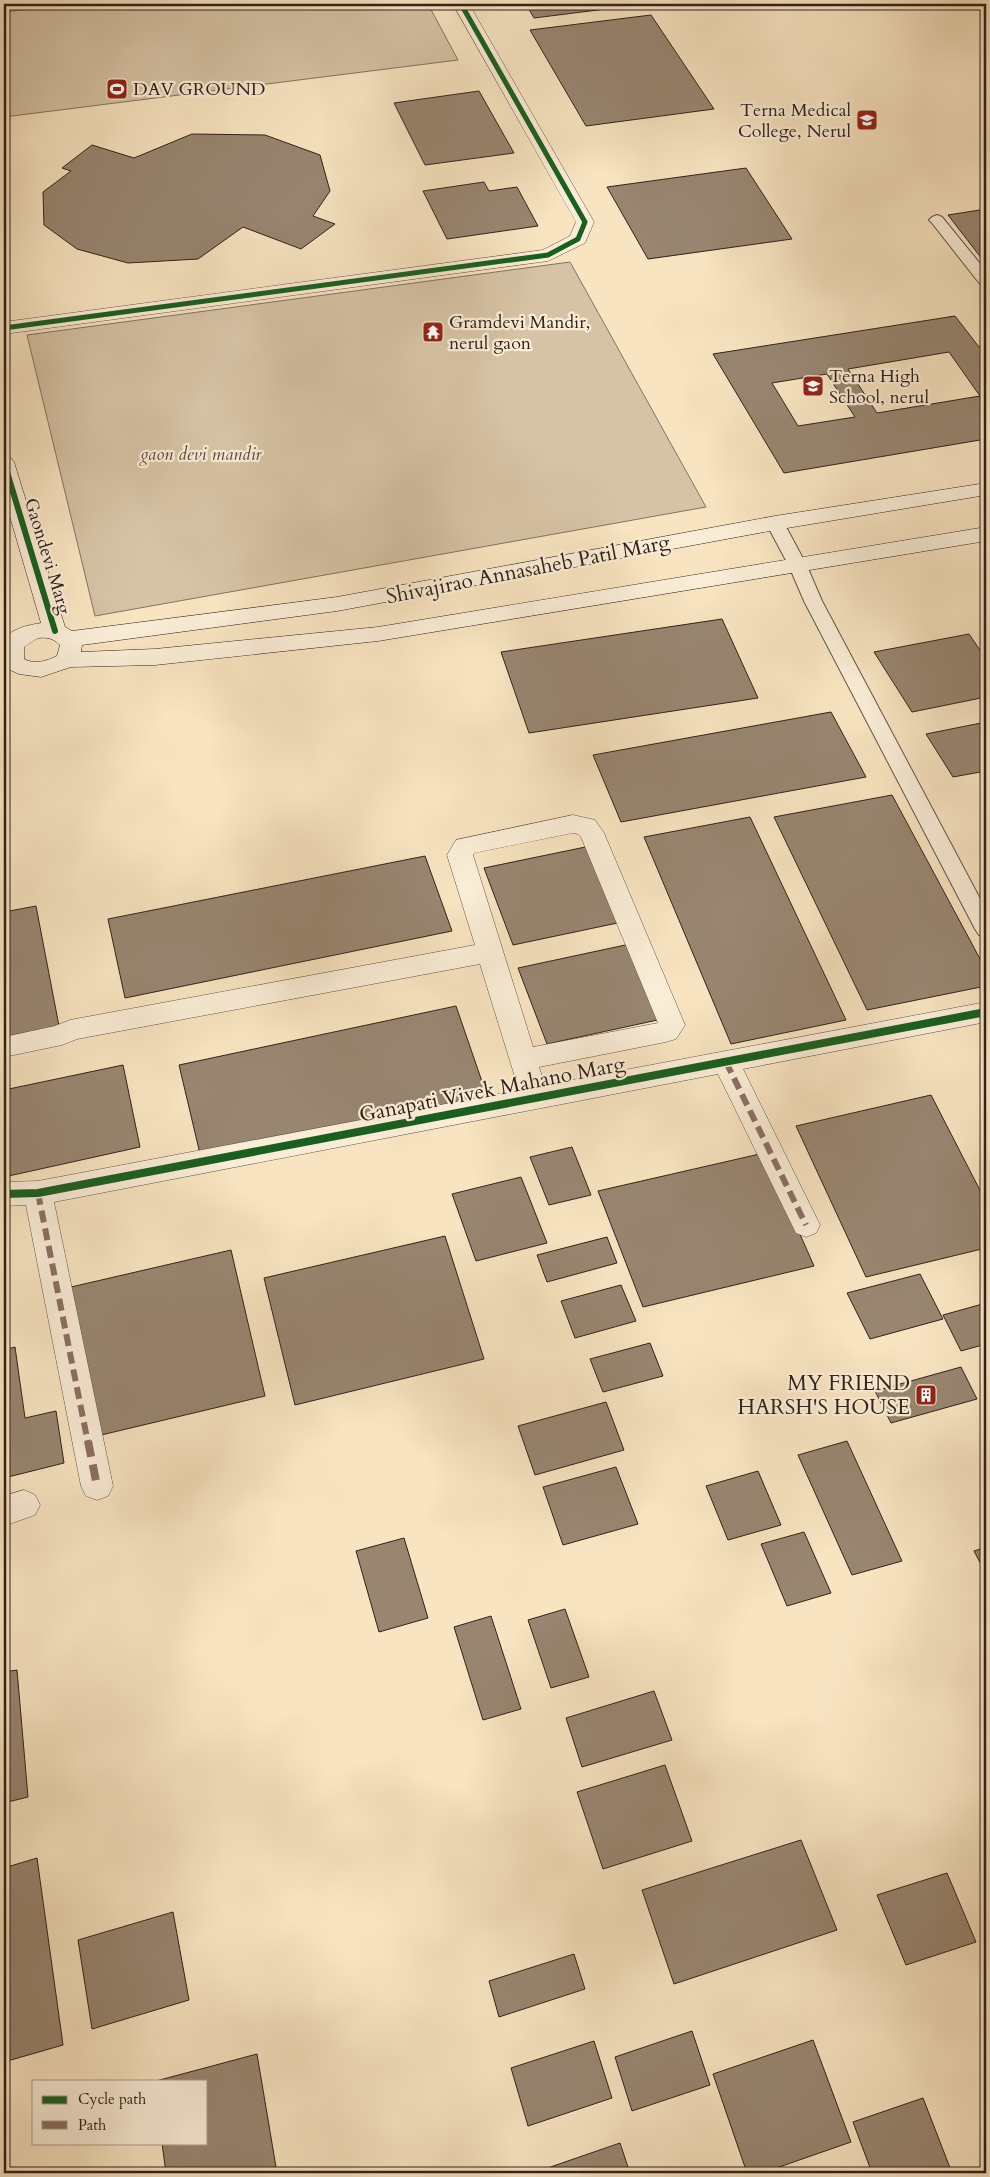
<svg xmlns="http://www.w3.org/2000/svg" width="990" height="2177" viewBox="0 0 990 2177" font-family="Cardo,serif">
<rect width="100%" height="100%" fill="#f8e4c1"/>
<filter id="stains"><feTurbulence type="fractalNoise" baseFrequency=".004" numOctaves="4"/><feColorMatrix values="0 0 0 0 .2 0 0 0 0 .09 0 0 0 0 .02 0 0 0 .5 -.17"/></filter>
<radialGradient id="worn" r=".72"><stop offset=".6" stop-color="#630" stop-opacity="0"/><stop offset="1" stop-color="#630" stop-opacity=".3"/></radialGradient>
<path fill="#d6c3a5" stroke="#847260" d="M74,4H428L458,60L4,117V12Z
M570,262L706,507L95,616L27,335Z"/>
<path fill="#988671" stroke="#31211a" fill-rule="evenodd" d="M526,4H646L534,18Z
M651,15L714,109L586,126L530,30Z
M479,91L514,153L425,165L394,103Z
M192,134L265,135L320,155L330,191L313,216L335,224L301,249L243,227L198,259L128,263L77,249L44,225L43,192L71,171L62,168L92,145L134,158Z
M746,168L792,239L648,259L607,187Z
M484,182L489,191L517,187L538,226L447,239L423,191Z
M986,209V264L948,215Z
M955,316L979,347L986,346V439L784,473L713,354ZM949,352L980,396L877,413L848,369ZM827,374L855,417L798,426L772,383Z
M722,619L758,698L529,733L501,652Z
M969,634L986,659V697L912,712L874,652Z
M831,712L866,777L621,822L593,755Z
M986,722V771L953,777L926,734Z
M892,795L986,970V986L867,1010L774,817Z
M750,817L846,1020L731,1044L644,837Z
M595,845L627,921L513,945L484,868Z
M425,856L452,931L125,998L108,919Z
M36,906L59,1026L4,1037V912Z
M630,944L662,1019L547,1044L518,968Z
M456,1006L487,1096L201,1158L179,1065Z
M123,1065L140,1147L4,1177V1090Z
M931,1095L986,1202V1248L866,1277L796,1126Z
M572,1147L591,1195L549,1205L530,1157Z
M764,1153L814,1266L643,1307L598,1191Z
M521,1177L547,1243L476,1261L452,1194Z
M445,1236L484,1359L295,1405L264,1278Z
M607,1237L617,1263L547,1282L537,1255Z
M231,1250L265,1396L97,1436L71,1287Z
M920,1274L943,1319L870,1339L847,1293Z
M621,1285L636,1321L575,1338L561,1301Z
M986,1303V1344L961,1351L943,1315Z
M650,1343L663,1376L603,1392L590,1359Z
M15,1347L25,1418L56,1411L64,1463L4,1478V1350Z
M961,1367L977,1399L891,1423L875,1391Z
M606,1402L624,1450L535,1475L518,1426Z
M847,1441L902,1561L852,1575L798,1455Z
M616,1467L638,1524L563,1545L543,1487Z
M758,1471L781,1525L728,1540L706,1486Z
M804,1532L831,1593L787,1606L761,1544Z
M404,1538L428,1618L379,1632L356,1551Z
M986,1547V1574L974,1551Z
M565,1609L589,1677L551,1688L528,1620Z
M491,1616L521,1709L483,1720L454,1627Z
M17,1670L28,1797L4,1803V1672Z
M654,1691L672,1740L582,1767L566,1718Z
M665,1765L692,1841L603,1869L577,1792Z
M801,1840L837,1930L674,1984L642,1890Z
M37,1858L63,2045L4,2062V1868Z
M947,1873L976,1942L906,1965L877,1895Z
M173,1912L189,2000L92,2029L78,1940Z
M574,1954L585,1989L499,2017L489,1981Z
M692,2031L710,2085L632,2111L615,2057Z
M813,2040L851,2142L762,2173H747L713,2074Z
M594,2041L612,2098L528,2126L511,2068Z
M257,2054L277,2173H166L162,2143H206V2081H156Z
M923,2098L952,2173H872L853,2122Z
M620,2143L630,2173H533Z"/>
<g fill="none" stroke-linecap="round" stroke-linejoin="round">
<g stroke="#635244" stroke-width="2">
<path id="lane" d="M937,215L942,217L986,271V286L980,284L932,223L929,220L932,217Z
M775,518L781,519L784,523L807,566L822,601L986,910V937L979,935L975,929L804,601L789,566L766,523L769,519Z"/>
</g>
<g stroke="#635244" stroke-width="1">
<path id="street" d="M453,4H469L594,222L585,243L548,261L4,334V322L543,250L570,236L576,222Z
M573,815L595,820L604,833L685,1025L676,1039L666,1042L539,1067L545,1085L986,1002V1022L743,1069L820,1225L816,1233L806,1237L796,1233L718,1074L54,1202L113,1486L108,1496L97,1500L86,1496L81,1486L26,1205L4,1206V1182L38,1181L519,1090L480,964L77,1039L62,1045L4,1057V1037L55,1026L70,1020L475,945L447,855L456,840ZM573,833L578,834L581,837L658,1023L533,1047L473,855L474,853Z
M24,1490L35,1495L40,1505L35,1515L4,1526V1496Z"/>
</g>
<g stroke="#31211a" stroke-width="1">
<path id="secondary" d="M4,456L11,458L14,462L65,627L72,631L337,597L775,516L986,483V495L775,530L337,611L82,645L81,652L155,649L378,627L986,527V541L378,641L155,665L71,667L41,677L19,674L6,668L4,665C4,658 2,647 5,640C10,628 30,625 41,623L4,496ZM38,638C47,637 53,638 60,645L57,656C46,661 35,665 24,659V647Z"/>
</g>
<use href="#lane" fill="#faedd7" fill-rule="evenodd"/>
<use href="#street" fill="#faedd7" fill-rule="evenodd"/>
<use href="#secondary" fill="#faedd7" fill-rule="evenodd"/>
<path stroke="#8d6e63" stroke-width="6" stroke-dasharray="12 6" stroke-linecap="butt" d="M726,1062L806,1225
M38,1193L88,1443"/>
<path stroke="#8d6e63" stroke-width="8" stroke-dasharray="16 8" stroke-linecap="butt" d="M88,1441L97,1486"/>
<g stroke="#faedd7" stroke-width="7">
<path id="cycleway-far2" d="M4,328L548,255L578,239L585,222L461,4"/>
</g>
<g stroke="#faedd7" stroke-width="9">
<path id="cycleway-far1" d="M4,462L55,631"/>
</g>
<g stroke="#faedd7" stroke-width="11">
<path id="cycleway" d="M4,1194L38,1193L986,1012"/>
</g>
<use href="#cycleway-far2" stroke="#1b5e20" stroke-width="5"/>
<use href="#cycleway-far1" stroke="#1b5e20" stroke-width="6"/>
<use href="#cycleway" stroke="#1b5e20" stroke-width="8"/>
</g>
<defs>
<g id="stadium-square" transform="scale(1.125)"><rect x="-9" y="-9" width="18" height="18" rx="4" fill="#8f2418" stroke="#faedd7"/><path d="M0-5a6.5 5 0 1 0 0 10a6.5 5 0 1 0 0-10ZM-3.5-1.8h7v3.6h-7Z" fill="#fff"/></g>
<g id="university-square" transform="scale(1.125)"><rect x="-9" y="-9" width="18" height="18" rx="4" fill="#8f2418" stroke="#faedd7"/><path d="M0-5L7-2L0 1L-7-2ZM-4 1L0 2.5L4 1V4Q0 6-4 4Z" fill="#fff"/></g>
<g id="temple-square" transform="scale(1.125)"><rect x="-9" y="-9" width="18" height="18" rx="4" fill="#8f2418" stroke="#faedd7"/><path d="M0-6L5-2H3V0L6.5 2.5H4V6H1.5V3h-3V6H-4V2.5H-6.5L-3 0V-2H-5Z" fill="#fff"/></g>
<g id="school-square" transform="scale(1.125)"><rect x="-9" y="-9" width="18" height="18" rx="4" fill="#8f2418" stroke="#faedd7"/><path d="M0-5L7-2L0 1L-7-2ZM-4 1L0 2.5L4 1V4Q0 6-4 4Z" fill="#fff"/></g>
<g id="building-square" transform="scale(1.125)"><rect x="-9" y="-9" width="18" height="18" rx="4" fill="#8f2418" stroke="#faedd7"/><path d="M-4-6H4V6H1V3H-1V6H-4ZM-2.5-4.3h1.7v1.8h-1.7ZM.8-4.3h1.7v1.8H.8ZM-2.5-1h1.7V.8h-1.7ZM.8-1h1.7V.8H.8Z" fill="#fff"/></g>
</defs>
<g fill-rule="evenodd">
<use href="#stadium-square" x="117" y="89"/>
<use href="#university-square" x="867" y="120"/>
<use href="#temple-square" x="433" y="332"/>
<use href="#school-square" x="813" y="386"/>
<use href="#building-square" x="926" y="1395"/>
</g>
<g text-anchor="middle" stroke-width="4.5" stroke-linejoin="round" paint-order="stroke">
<g font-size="18" fill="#31211a" stroke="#faedd7" text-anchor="start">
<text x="133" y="95">DAV GROUND</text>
<text x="851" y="116" text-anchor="end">Terna Medical<tspan x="851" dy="21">College, Nerul</tspan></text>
<text x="449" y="328">Gramdevi Mandir,<tspan x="449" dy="21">nerul gaon</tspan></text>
<text x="829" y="382">Terna High<tspan x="829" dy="21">School, nerul</tspan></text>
</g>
<g font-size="18" font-style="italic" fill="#5a4a3d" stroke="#faedd7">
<text x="201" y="460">gaon devi mandir</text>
</g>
<g font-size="18" fill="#31211a" stroke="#faedd7">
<text transform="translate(48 556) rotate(73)" y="6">Gaondevi Marg</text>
</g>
<g font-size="21" fill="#31211a" stroke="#faedd7">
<text transform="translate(528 569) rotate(-11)" y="7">Shivajirao Annasaheb Patil Marg</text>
<text transform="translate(492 1089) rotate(-11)" y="7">Ganapati Vivek Mahano Marg</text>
</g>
<g font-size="21" fill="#31211a" stroke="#faedd7" text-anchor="end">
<text x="910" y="1390">MY FRIEND<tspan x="910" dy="24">HARSH'S HOUSE</tspan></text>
</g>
</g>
<rect width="990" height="2177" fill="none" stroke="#f8e4c1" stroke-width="20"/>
<rect x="5" y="5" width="980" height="2167" fill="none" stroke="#31211a" stroke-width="2.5"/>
<rect x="10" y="10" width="970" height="2157" fill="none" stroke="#31211a"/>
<rect x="32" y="2080" width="175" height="65" fill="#faedd7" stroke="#aa9b8b"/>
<rect x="42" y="2096" width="25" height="8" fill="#1b5e20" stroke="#aa9b8b"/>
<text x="78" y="2104" font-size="15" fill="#31211a">Cycle path</text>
<rect x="42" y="2121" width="25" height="8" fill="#8d6e63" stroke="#aa9b8b"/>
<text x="78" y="2130" font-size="15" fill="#31211a">Path</text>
<rect width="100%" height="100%" filter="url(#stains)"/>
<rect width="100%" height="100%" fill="url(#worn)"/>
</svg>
